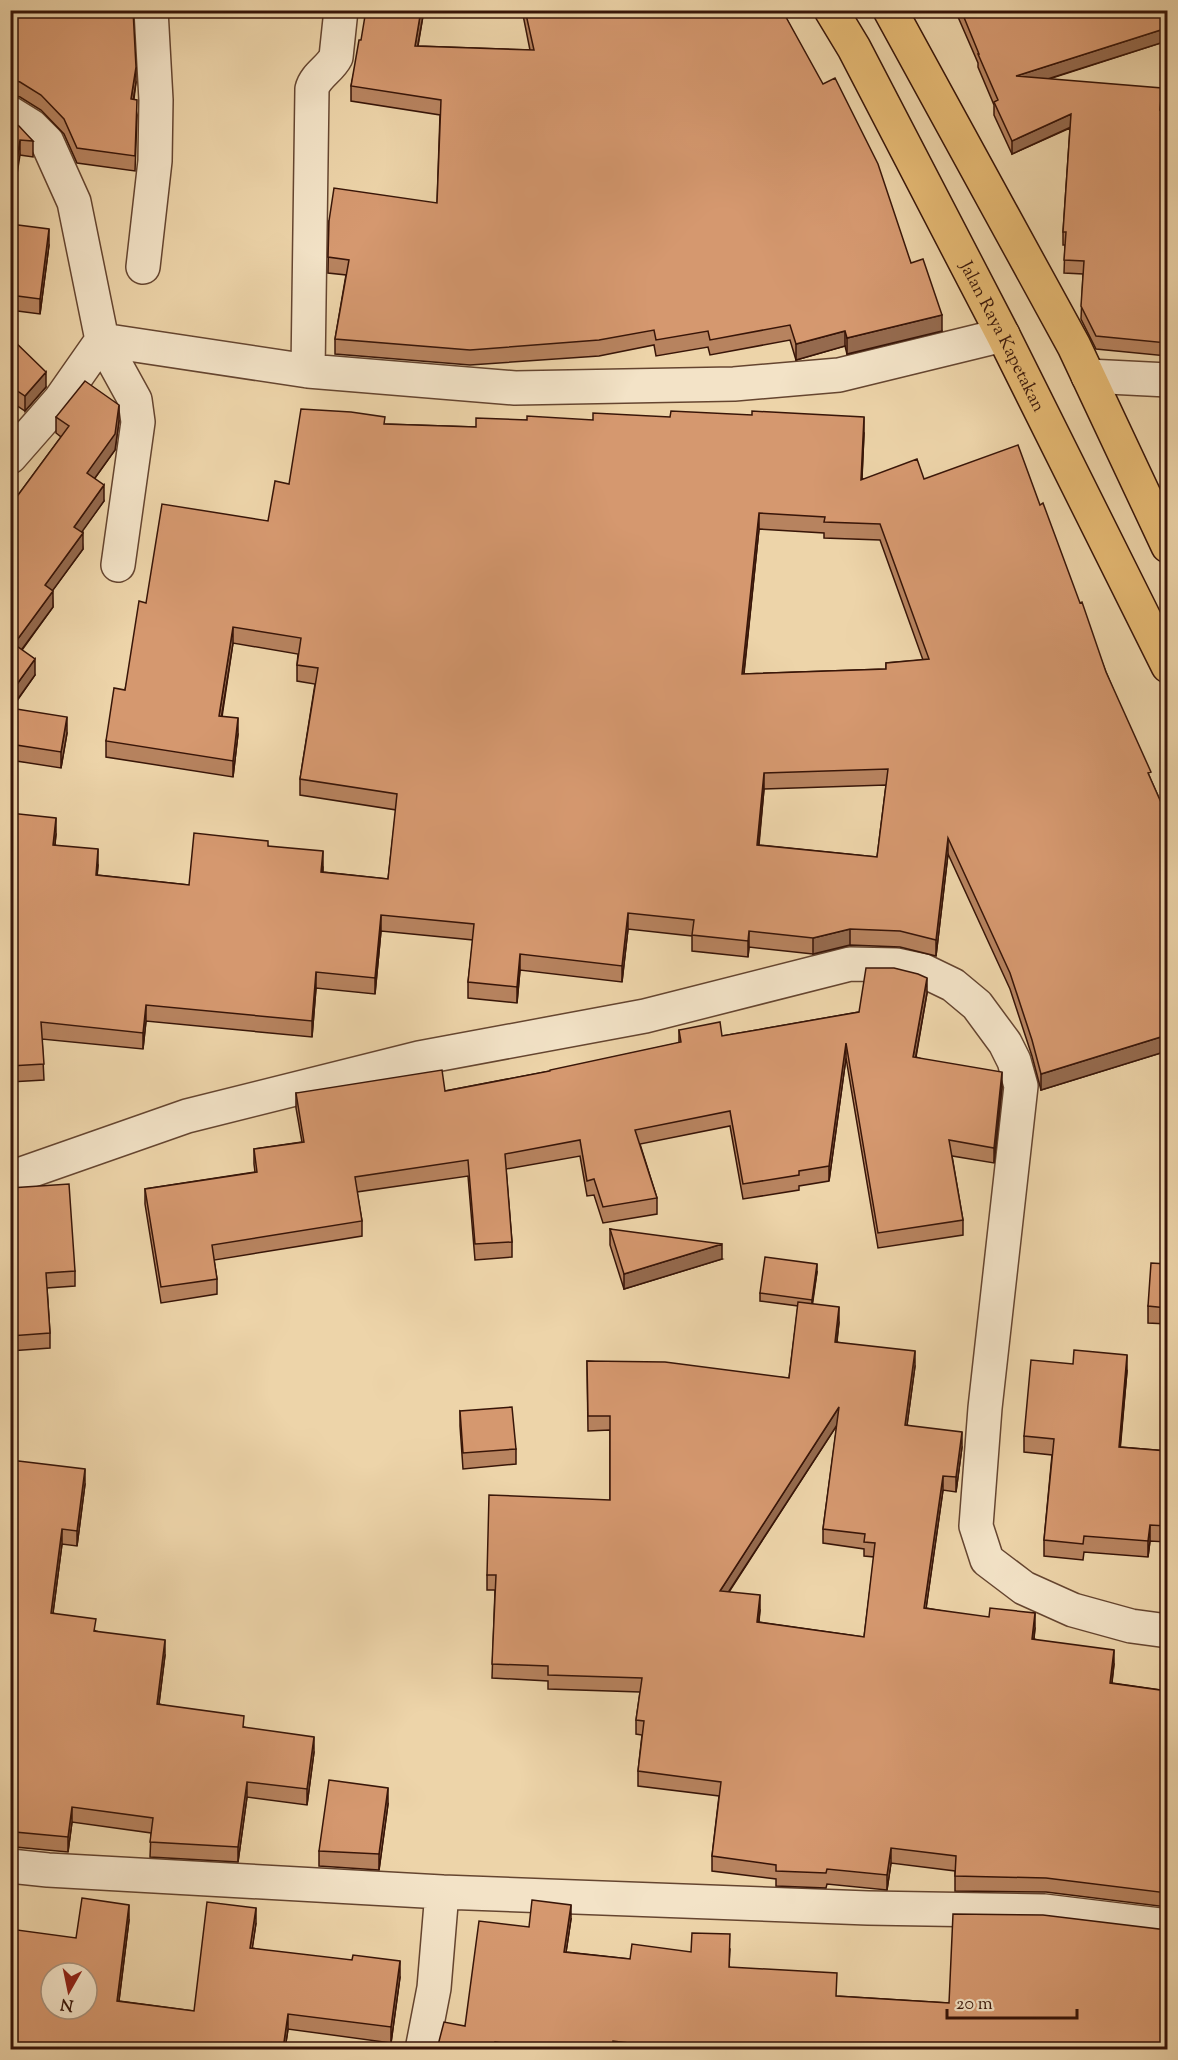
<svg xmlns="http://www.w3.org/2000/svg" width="1178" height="2060" viewBox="0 0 1178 2060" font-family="'Sorts Mill Goudy',serif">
<rect width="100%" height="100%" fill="#edd4a9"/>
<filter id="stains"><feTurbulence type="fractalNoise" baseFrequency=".00333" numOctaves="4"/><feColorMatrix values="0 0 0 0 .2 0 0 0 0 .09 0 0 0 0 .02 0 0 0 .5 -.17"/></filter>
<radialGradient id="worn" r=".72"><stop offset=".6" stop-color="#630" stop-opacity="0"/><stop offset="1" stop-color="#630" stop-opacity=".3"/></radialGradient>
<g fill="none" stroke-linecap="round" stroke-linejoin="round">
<g stroke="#654530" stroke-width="36">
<path id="minor" d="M10,113L31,126L47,142L74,202L102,340L135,400L138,422L118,565
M143,267L155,161L156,100L151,10
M308,371L312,89C315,76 330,69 336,57L341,10
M1088,376L1168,380
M10,457L60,400L102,340L308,371L515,388L734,384L839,375L1003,335
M10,1178L187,1116L419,1058L645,1016L850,964L896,965L924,971L953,985L977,1005L1005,1043L1014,1061L1021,1086L985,1408L976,1526L987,1560L1024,1588L1073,1610L1131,1626L1168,1631
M10,1866L48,1870L442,1892L868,1908L1044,1911L1168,1926
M422,2050L434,1988L442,1892"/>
</g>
<g stroke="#381508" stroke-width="36">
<g id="highway">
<path id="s1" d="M831,10L854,48L1003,335L1168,666"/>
<path d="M890,10L1074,346L1168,546"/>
</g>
</g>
<use href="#minor" stroke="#f3e3c7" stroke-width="33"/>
<use href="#highway" stroke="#e6ba74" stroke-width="33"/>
</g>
<path fill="#b7835f" stroke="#381508" stroke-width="1.5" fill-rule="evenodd" d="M10,10L136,82L134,99L137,115L135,171L77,163L64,134L41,110L20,97L10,94Z
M424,10L418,46L530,50L522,10H782L911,263L942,331L847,354L845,346L796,360L790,340L710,355L708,347L656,356L654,345L599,356L470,365L335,354V339L346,275L328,273L329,221L437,203L440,115L351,101V86L361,40Z
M955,10H1071L1072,14L1167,10V41L1049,79L1162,101L1161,110L1167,127V356L1096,349L1081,319L1083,274L1064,273L1065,245H1063V232L1070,128L1012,154L994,115V105L978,67V63Z
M10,120L33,141V157L20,155Z
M10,224L49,245L40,314L10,310Z
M10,337L46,387L25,411L10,401Z
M56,417L119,421L115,450L95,478L104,501L81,532L83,549L52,591L53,607L22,650L35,675L12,708L67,733L61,768L10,760V506L61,437L56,433Z
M527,420L864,433L862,479H924L1040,505L1106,672L1151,780L1167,816V1065L1164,1052L1041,1090L1032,1056L1010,989L948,854L936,956L900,947L850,945L813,954L749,947L748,957L692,951V936L628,929L622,982L520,970L517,1003L468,998V982L473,940L381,931L375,994L316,988L312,1037L146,1021L143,1049L42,1039L44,1080L10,1082V813L56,834L55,845L98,865L97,875L189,885L268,846L323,867V872L388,879L396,810L300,795V779L315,684L297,681V665L298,654L233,643L222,717L238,734L233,777L106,757V741L125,690L146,603L268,521L289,484L385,424L476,427ZM759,529L824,533V538L880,540L923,660L886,663V669L744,674ZM886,785L877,857L759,845L764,789Z
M927,993L916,1057L1002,1087L994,1163L952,1156L963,1220V1235L878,1248L846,1058L829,1181L799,1186V1190L743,1199L730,1126L640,1144L657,1198V1214L603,1223L594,1195L587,1196L580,1156L506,1169L512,1242V1257L475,1260L468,1176L357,1192L362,1221V1236L214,1260L217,1279V1294L161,1303L145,1204V1189L255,1172L254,1164V1149L302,1142L296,1108V1093L445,1091L550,1071L679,1043V1030L722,1036L859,1012Z
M10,1188L75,1271V1286L47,1288L50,1333V1348L10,1351Z
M610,1229L722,1259L624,1289L610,1245Z
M1167,1264V1324L1148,1323V1306Z
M817,1272L812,1304L839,1322L837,1342L915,1366L907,1425L962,1447L956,1492L943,1490L926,1608L1035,1628L1034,1639L1114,1664L1112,1683L1167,1691V1907L1046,1892L955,1891V1871L891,1863L887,1890L827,1884L826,1888L776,1886V1879L712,1871V1856L719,1796L638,1786V1771L642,1735L636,1734V1720L640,1692L548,1689V1681L492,1678L495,1590H487V1575L610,1500V1430L588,1431L587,1361L789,1378L798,1306L760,1301V1293ZM837,1425L823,1529V1543L864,1549V1556L874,1557L864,1637L759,1622L760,1610L729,1592Z
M1127,1371L1120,1447L1167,1451V1542L1150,1541L1148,1557L1084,1552L1083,1560L1044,1556V1540L1052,1455L1024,1452V1436Z
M460,1411L516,1449V1464L463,1469L460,1426Z
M10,1460L85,1484L77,1546L62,1544L53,1613L96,1631L165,1655L159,1704L244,1727L314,1752L307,1805L247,1797L238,1862L150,1857L151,1833L72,1822L68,1852L15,1847V1836L10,1835Z
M388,1804L379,1870L319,1866V1851Z
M571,1919L566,1952L630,1959L691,1952L730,1949L729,1967L836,1996L949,2003L1167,2049H437L465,2026L529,1927Z
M129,1920L119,2001L194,2011L256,1923L252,1948L400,1977L391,2043L288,2029L285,2049H10L76,1938Z"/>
<path fill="#956a4e" stroke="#381508" stroke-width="1.5" d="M421,10H424L415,61V46Z
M1167,28V41L1016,89V76Z
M136,67V82L131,114V99Z
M1071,114V127L1012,154V141Z
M20,140V155L10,218V203Z
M49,229V245L40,314V299Z
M942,315V331L847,354V338Z
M845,331V346L796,360V344Z
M46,372V387L25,411V396Z
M119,405V421L115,450L87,489V473Z
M864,417V433L861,496V480Z
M104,485V501L74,543V527Z
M759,513V529L742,690V674Z
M83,533V549L45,601V585Z
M53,591V607L14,660V644Z
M233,627V643L219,732V716Z
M35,659V675L10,710V694Z
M67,717V733L61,768V752Z
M238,718V734L233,777V761Z
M764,773V789L757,861V845Z
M56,818V834L53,861V845Z
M948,838V854L936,956V940Z
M98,849V865L96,891V875Z
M323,851V867L321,888V872Z
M628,913V929L622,982V966Z
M381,915V931L375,994V978Z
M850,929V945L813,954V938Z
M749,931V947L748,957V941Z
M520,954V970L517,1003V987Z
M316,972V988L312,1037V1021Z
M927,978V993L913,1072V1057Z
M146,1005V1021L143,1049V1033Z
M1164,1036V1052L1041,1090V1074Z
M846,1043V1058L829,1181V1166Z
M1002,1072V1087L994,1163V1148Z
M722,1244V1259L624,1289V1274Z
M817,1264V1272L812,1308V1300Z
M839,1307V1322L835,1356V1342Z
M915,1351V1366L905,1440V1425Z
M1127,1355V1371L1119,1463V1447Z
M839,1407V1422L720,1605V1591Z
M962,1432V1447L956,1492V1477Z
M85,1469V1484L77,1546V1531Z
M943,1476V1490L924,1623V1608Z
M1150,1525V1541L1148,1557V1541Z
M62,1529V1544L51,1628V1613Z
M760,1595V1610L757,1636V1622Z
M1035,1613V1628L1032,1654V1639Z
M165,1640V1655L157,1719V1704Z
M1114,1650V1664L1110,1698V1683Z
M314,1737V1752L307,1805V1789Z
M247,1782V1797L238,1862V1847Z
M388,1788V1804L379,1870V1854Z
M72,1807V1822L68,1852V1837Z
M891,1848V1863L887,1890V1875Z
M129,1905V1920L117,2016V2001Z
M571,1905V1919L564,1966V1952Z
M256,1908V1923L250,1964V1948Z
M400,1961V1977L391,2043V2027Z
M288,2014V2029L285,2049H283Z"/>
<path fill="#d5986f" stroke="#381508" stroke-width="1.5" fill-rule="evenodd" d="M10,10H133L136,67L131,99L137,100L135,156L77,148L64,119L41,95L20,82L10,79Z
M366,10H421L415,46L534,50L525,10H782L823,84L835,78L878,164L911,263L923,259L942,315L847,338L845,331L796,344L790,325L710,340L708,331L656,340L654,330L599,340L470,350L335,339L349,260L328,257L329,221L334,188L437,203L441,100L351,86L359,40H361Z
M961,10H1071L1072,14L1082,10H1167V28L1016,76L1162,88L1160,110H1167L1166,135L1167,136V343L1096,336L1081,306L1084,261L1064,260L1066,232H1063L1071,114L1012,141L994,102L998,100L978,54H979Z
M10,120L19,126L33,141L20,140L10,203Z
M10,224L49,229L40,299L10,295Z
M10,337L46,372L25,396L10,386Z
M85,381L119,405L115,434L87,473L104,485L74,527L83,533L45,585L53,591L14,644L35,659L10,694V506L69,426L56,417Z
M301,409L351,412L385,417L384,424L476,427V418L527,420V416L593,420V413L670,417L671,411L752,415V411L864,417L861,480L917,459L924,479L1018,445L1040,505L1043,503L1080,603L1082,602L1106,672L1151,772L1148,773L1167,816V1049L1164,1036L1041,1074L1032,1040L1010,973L948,838L936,940L900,931L850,929L813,938L749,931L748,941L692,935L694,920L628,913L622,966L520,954L517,987L468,982L474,924L381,915L375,978L316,972L312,1021L146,1005L143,1033L41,1022L44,1064L10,1066V813L56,818L53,845L98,849L96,875L189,885L194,833L268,841V846L323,851L321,872L388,879L397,794L300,779L318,668L297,665L301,638L233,627L219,716L238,718L233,761L106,741L114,688L125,690L139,601L146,603L162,504L268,521L275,481L289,484ZM759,513L825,517L824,522L880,524L929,659L886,663V669L742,674ZM888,769L877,857L757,845L764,773Z
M10,708L67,717L61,752L10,744Z
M866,968H894L918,974L927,978L913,1057L1002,1072L994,1148L949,1140L963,1220L878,1233L846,1043L829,1166L799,1171V1175L743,1184L730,1111L635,1130L657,1198L603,1207L594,1179L587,1181L580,1140L505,1154L512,1242L475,1244L468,1160L355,1177L362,1221L212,1245L217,1279L161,1287L145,1189L257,1172L254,1149L304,1142L296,1093L442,1070L445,1091L550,1071V1070L681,1042L679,1030L720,1022L722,1036L859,1012Z
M69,1184L75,1271L46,1273L50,1333L10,1336V1188Z
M610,1229L722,1244L624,1274Z
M765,1257L817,1264L812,1300L760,1293Z
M1151,1263L1167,1264V1308L1148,1306Z
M798,1302L839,1307L835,1342L915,1351L905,1425L962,1432L956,1477L943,1476L924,1608L989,1617L990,1608L1035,1613L1032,1639L1114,1650L1110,1683L1167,1691V1893L1046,1878L955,1876L956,1856L891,1848L887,1875L827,1869L826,1873L776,1871V1865L712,1856L721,1782L638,1771L644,1721L636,1720L642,1678L548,1675V1666L492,1664L496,1575H487L489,1495L610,1500V1416H588L587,1361L665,1362L789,1378ZM839,1407L823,1529L865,1534L864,1542L875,1543L864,1637L757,1622L760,1595L720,1591Z
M1074,1350L1127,1355L1119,1447L1167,1451V1526L1150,1525L1148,1541L1084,1536L1083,1544L1044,1540L1054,1439L1024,1436L1031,1360L1073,1364Z
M512,1407L516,1449L463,1453L460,1411Z
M10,1460L85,1469L77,1531L62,1529L51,1613L96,1619L94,1631L165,1640L157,1704L244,1716L243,1727L314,1737L307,1789L247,1782L238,1847L150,1842L153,1818L72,1807L68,1837L15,1832L16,1821L10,1820Z
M329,1780L388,1788L379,1854L319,1851Z
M82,1898L129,1905L117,2001L194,2011L207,1902L256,1908L250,1948L352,1960L353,1955L400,1961L391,2027L288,2014L283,2049H10V1929L76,1938ZM51,1973H87V2009H51Z
M532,1900L571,1905L564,1952L630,1959L632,1944L691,1952L692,1933L730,1934L729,1967L837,1973L836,1996L949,2003L953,1914L1043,1915L1167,1930V2049H680L613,2041L612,2049H553L495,2042L494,2049H437L444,2022L465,2026L479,1921L529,1927Z"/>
<g text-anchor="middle" stroke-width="4.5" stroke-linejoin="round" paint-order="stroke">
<g font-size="18" fill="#381508" stroke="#f3e3c7">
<text dy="6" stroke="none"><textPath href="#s1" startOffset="369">Jalan Raya Kapetakan</textPath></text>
</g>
</g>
<rect width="1178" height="2060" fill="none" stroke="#edd4a9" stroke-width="36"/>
<rect x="12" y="12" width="1154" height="2036" fill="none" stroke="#381508" stroke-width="3"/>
<rect x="18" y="18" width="1142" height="2024" fill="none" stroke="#381508" stroke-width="1.5"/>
<g transform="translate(69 1991) rotate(189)"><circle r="28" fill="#f3e3c7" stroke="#a8917b" stroke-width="1.5"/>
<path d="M0-4.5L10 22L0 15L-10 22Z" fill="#8f2418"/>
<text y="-9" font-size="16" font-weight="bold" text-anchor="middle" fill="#381508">N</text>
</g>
<path d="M947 2009v9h130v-9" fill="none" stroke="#381508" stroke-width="3"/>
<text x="956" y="2009" font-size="18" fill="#381508" stroke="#f3e3c7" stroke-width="4.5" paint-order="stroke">20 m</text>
<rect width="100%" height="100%" filter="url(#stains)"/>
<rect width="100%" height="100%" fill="url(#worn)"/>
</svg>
